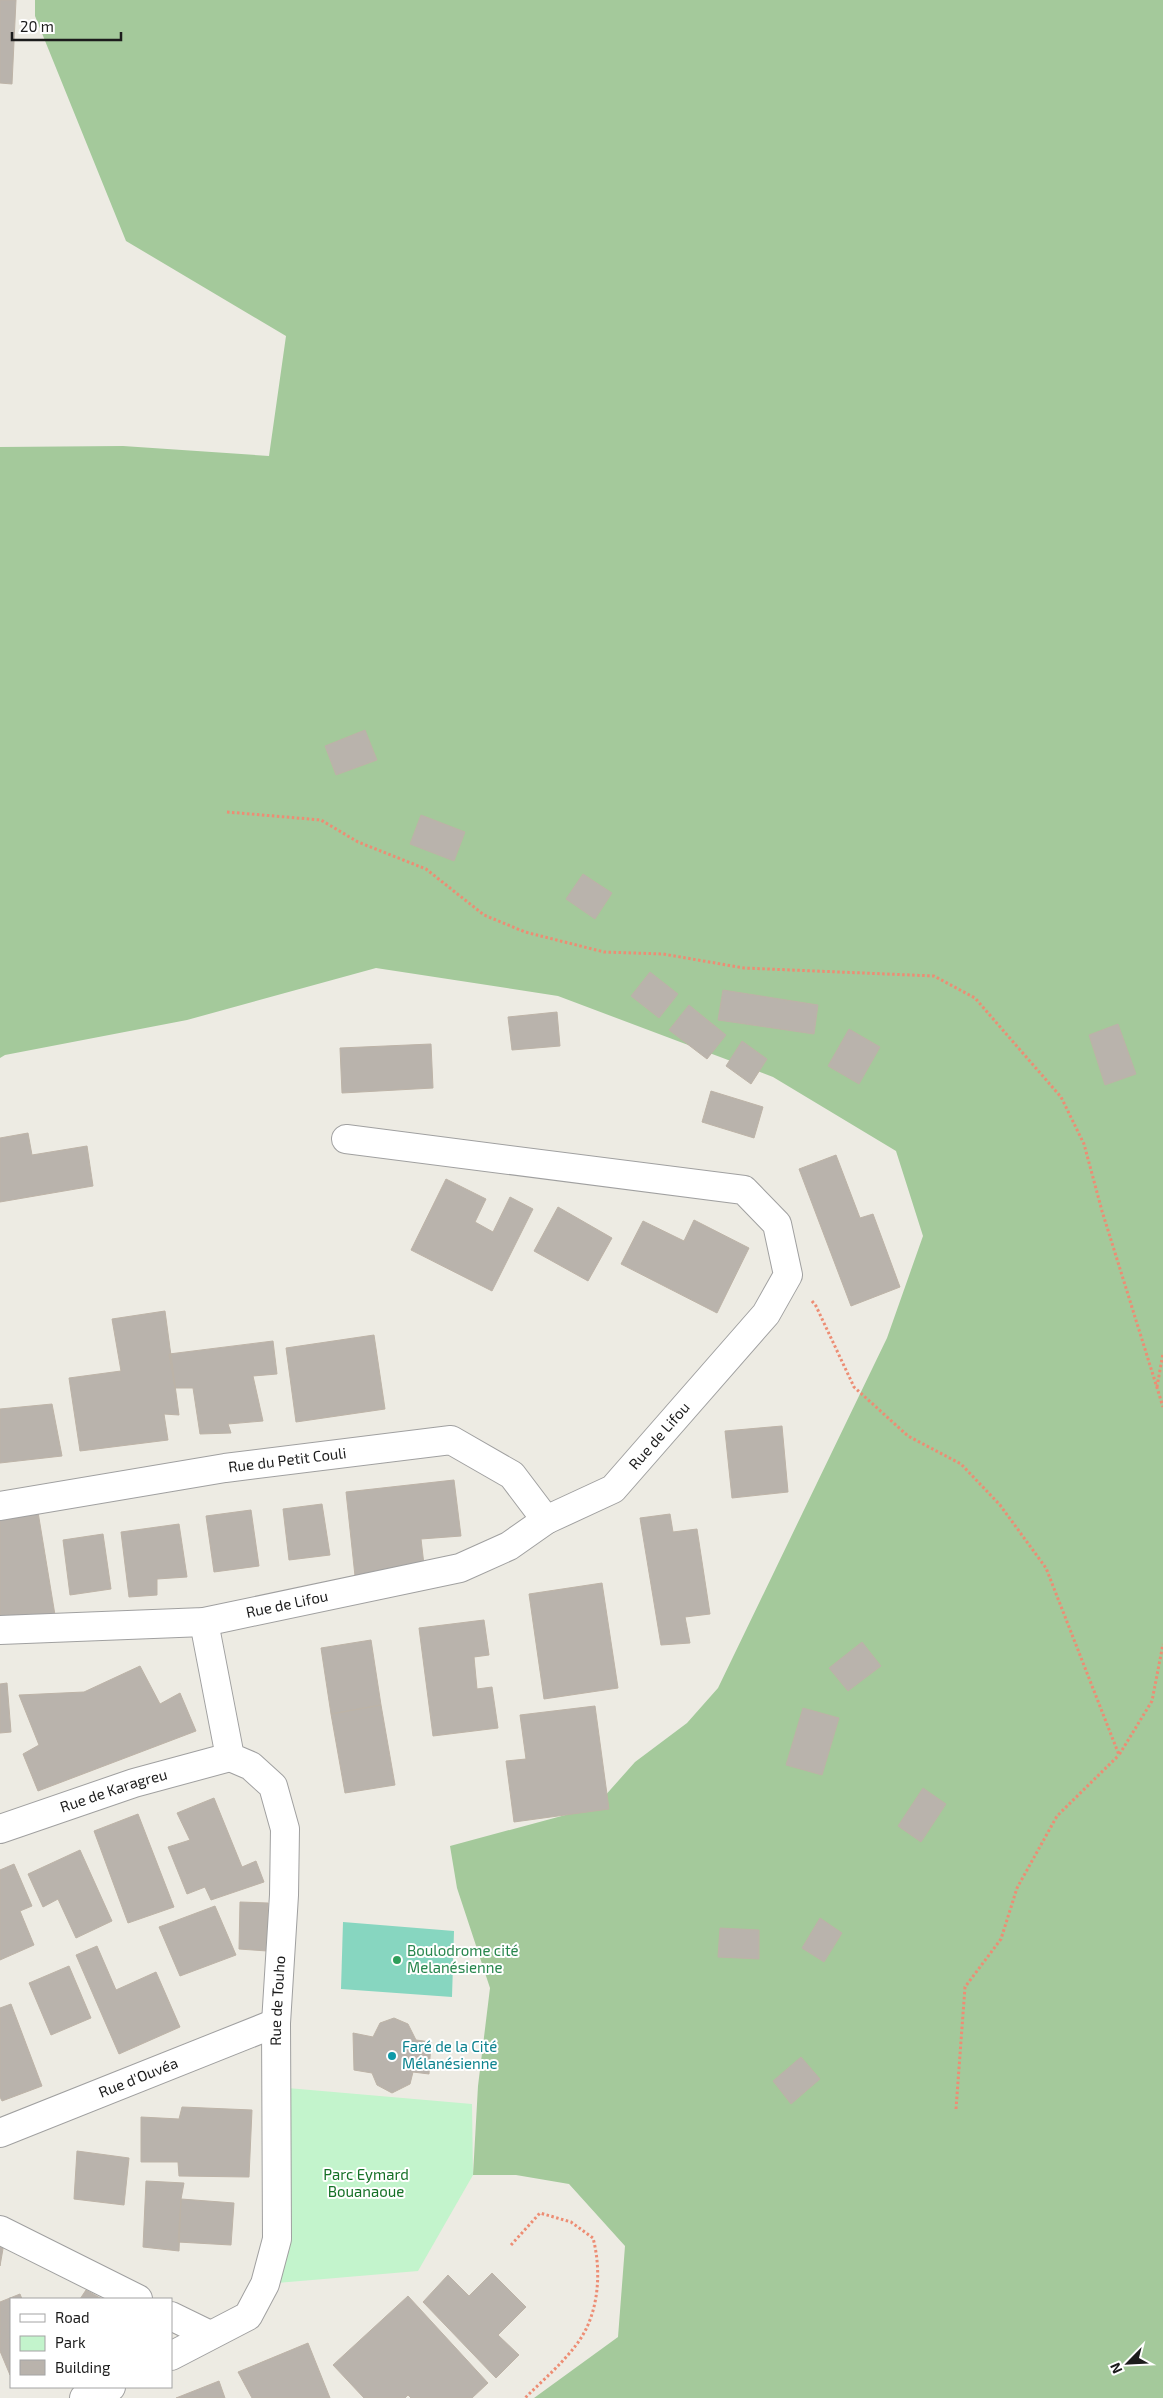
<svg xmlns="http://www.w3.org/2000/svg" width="1163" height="2398" viewBox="0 0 1163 2398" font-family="'Exo 2',sans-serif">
<rect width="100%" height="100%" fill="#edebe3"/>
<path fill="#a4c99b" d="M35,0H1163V2398H534L618,2337L625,2246L569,2184L516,2175H473L478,2086L490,1988L457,1888L450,1846L595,1807L635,1762L687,1723L718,1688L887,1338L923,1236L896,1151L773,1077L558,996L376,968L187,1020L5,1055L0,1058V447L123,446L269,456L286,336L126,241L35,16Z"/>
<path fill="#c3f4cc" d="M276,2087L472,2104L473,2175L418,2271L265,2284Z"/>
<path fill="#87d6c0" d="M343,1922L454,1931L452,1997L341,1989Z"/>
<path fill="#b9b3ac" stroke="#bdb3a7" d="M0,0H16L12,84L0,83Z
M365,730L377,760L336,775L325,746Z
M421,815L465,832L454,861L410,844Z
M583,874L612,893L595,919L566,899Z
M650,972L678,994L659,1018L631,996Z
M723,990L818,1005L814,1034L718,1020Z
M689,1005L726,1035L707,1059L669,1030Z
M557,1012L560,1046L512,1050L508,1017Z
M1118,1024L1136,1074L1105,1085L1089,1035Z
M849,1029L880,1047L859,1084L828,1066Z
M742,1041L767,1059L751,1084L726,1066Z
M431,1044L433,1088L342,1093L340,1048Z
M711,1091L763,1107L754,1138L702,1122Z
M28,1133L32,1155L87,1146L93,1186L0,1202V1138Z
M836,1155L860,1218L873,1214L900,1287L851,1306L799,1169Z
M446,1179L486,1199L475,1222L493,1232L510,1197L533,1209L492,1291L411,1250Z
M558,1207L612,1238L588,1281L534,1251Z
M694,1220L749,1248L717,1313L621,1264L643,1221L684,1241Z
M165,1311L179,1415L164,1414L168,1440L80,1451L69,1378L121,1371L112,1319Z
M374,1335L385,1409L296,1422L286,1348Z
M273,1341L277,1374L253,1376L263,1421L228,1424L231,1433L200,1434L193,1388H175L169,1354Z
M52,1404L62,1456L0,1463V1409Z
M782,1426L788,1492L732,1498L725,1431Z
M454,1480L461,1536L421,1539L424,1565L355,1576L346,1492Z
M322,1504L330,1555L289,1560L283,1509Z
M251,1510L259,1566L214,1572L206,1516Z
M38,1512L55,1615L0,1617V1519Z
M670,1514L673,1532L697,1529L710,1614L685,1617L690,1643L661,1645L640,1518Z
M179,1524L187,1577L157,1579V1595L129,1597L121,1532Z
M103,1534L111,1589L70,1595L63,1540Z
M602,1583L618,1688L544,1699L529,1594Z
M484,1620L489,1655L474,1657L477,1689L492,1687L498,1728L433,1736L419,1628Z
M371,1640L381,1705L331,1714L321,1648Z
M862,1642L881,1666L848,1691L829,1668Z
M140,1666L160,1704L180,1693L196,1731L38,1791L23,1754L39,1745L19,1695L84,1692Z
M7,1683L11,1732L0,1733V1684Z
M381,1705L395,1785L345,1793L331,1714Z
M595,1706L609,1809L514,1822L506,1761L526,1759L520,1715Z
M803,1708L839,1718L822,1775L786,1765Z
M923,1788L946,1804L921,1842L898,1826Z
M214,1798L242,1867L256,1861L264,1882L211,1900L205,1887L187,1894L168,1847L190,1840L177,1813Z
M138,1814L174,1907L128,1923L94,1831Z
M80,1850L112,1921L76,1938L58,1899L43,1907L28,1874Z
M14,1864L32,1906L20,1911L34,1945L0,1960V1870Z
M240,1902L268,1903L267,1951L239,1949Z
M215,1906L236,1955L180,1976L159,1927Z
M820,1918L842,1933L824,1962L802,1948Z
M720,1928L759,1930V1959L718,1957Z
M97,1946L116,1990L156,1972L180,2027L119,2054L76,1955Z
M69,1966L91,2018L51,2035L29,1983Z
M11,2004L42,2086L2,2101L0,2097V2008Z
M394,2018L408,2024L416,2040L431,2042L429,2074L413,2072L410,2084L392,2093L377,2085L372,2073L354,2070L353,2033L373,2037L380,2023Z
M801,2057L820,2079L791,2104L773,2081Z
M182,2107L252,2110L249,2177L179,2176L178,2162H141V2117L179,2119Z
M77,2151L129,2158L124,2205L74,2199Z
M146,2181L184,2183L181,2199L179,2251L143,2247Z
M181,2199L234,2203L231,2245L178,2242Z
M0,2242L4,2243L0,2266Z
M492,2273L526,2307L498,2335L519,2355L496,2378L423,2302L448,2275L469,2296Z
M86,2290L102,2299H80Z
M20,2294L22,2299H11L10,2375L0,2351V2302Z
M408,2296L488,2383L472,2398H411L408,2395L405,2398H364L333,2365Z
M308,2343L330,2398H252L238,2372Z
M219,2381L225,2398H176Z"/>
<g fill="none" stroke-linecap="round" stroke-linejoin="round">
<g stroke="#a0a0a0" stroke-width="30">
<g id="minor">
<path id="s1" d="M0,1506L225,1468L451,1440L512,1475L546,1520"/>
<path id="s2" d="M0,1630L204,1622L460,1568L509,1546L546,1520L613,1489L766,1314L788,1275L777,1224L744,1190L346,1139"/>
<path id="s3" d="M0,1829L134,1783L230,1757"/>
<path id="s4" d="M0,2133L276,2023"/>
<path d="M0,2230L138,2299"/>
<path d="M171,2316L210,2335"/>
<path id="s5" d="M171,2356L248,2316L265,2284L277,2239L276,2023L284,1895L285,1829L273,1786L251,1766L230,1757L204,1622"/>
<path d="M84,2398L111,2387"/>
</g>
</g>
<path stroke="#ed8d74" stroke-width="3" stroke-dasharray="2.5 2.5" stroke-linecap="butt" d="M227,812L321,820L358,842L426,869L484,915L525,932L604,952L663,954L744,968L934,976L975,998L1061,1097L1084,1144L1102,1211L1163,1407
M812,1301L816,1306L854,1387L908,1436L961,1464L1000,1505L1046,1568L1119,1755L1152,1701L1163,1644
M1157,1387L1163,1353
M956,2109L965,1987L1001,1939L1017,1888L1057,1816L1119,1755
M511,2245L540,2213L571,2222L593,2238C602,2272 599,2316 576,2345C562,2364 542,2381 525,2398"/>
<use href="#minor" stroke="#fff" stroke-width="28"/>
</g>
<circle fill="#2e9e5b" stroke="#fff" stroke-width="2" cx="397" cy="1960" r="5"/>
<circle fill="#0f9aa8" stroke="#fff" stroke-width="2" cx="392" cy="2056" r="5"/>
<g text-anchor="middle" stroke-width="4" stroke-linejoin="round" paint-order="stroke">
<g font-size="15" fill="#1c1c1c" stroke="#fff">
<text dy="5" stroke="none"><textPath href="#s2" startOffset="709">Rue de Lifou</textPath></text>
<text dy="5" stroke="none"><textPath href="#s1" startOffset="291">Rue du Petit Couli</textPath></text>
<text dy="5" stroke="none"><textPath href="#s2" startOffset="289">Rue de Lifou</textPath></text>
<text dy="5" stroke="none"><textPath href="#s3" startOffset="120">Rue de Karagreu</textPath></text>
<text dy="5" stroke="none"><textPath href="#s5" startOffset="408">Rue de Touho</textPath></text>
<text dy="5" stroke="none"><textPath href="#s4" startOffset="149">Rue d'Ouvéa</textPath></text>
</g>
<g font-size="15" fill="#27864d" stroke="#fff" text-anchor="start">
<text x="407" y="1956">Boulodrome cité<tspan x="407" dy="17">Melanésienne</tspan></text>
</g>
<g font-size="15" fill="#0d838f" stroke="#fff" text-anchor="start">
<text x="402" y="2052">Faré de la Cité<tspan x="402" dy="17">Mélanésienne</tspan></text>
</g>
<g font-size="15" fill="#157026" stroke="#fff">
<text x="366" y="2180">Parc Eymard<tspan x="366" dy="17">Bouanaoue</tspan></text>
</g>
</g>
<rect x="10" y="2298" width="162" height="90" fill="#ffffff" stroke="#a4a4a4"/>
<rect x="20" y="2314" width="25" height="8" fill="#ffffff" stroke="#a4a4a4"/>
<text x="55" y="2323" font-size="15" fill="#1c1c1c">Road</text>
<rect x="20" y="2336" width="25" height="15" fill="#c3f4cc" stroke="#a4a4a4"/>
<text x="55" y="2348" font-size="15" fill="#1c1c1c">Park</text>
<rect x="20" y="2360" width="25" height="15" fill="#b9b3ac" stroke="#a4a4a4"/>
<text x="55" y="2373" font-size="15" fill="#1c1c1c">Building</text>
<g transform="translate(1128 2363) rotate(246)" stroke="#ffffff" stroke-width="4" paint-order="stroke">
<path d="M0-4L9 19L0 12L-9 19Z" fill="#1c1c1c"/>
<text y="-8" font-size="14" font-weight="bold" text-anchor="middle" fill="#1c1c1c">N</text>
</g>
<path d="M12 32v8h109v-8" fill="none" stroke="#1c1c1c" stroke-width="2.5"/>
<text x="20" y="32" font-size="15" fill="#1c1c1c" stroke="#ffffff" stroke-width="4" paint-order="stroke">20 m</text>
</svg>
